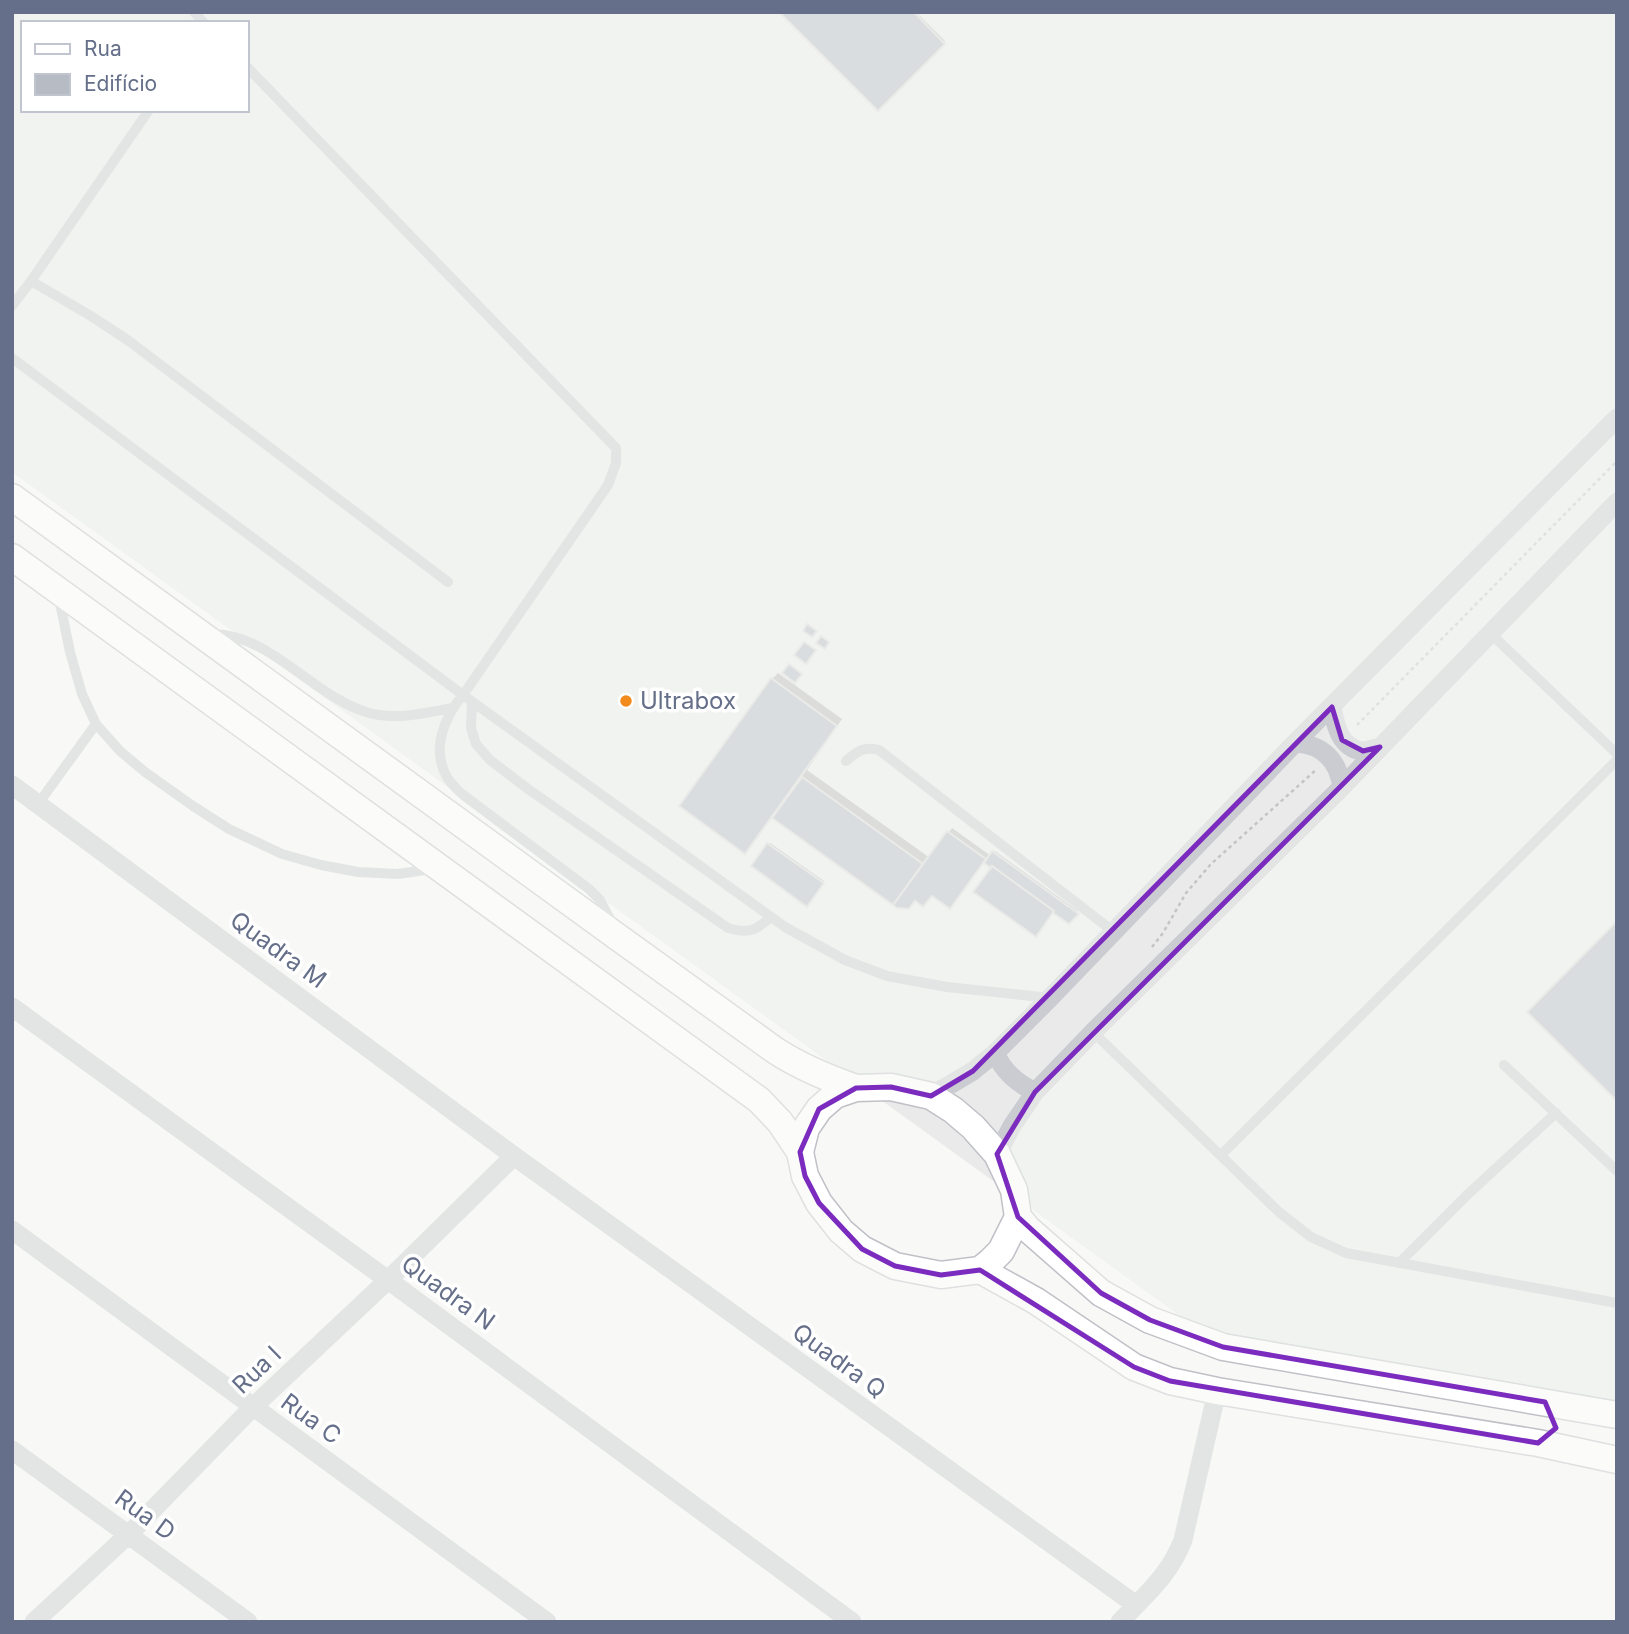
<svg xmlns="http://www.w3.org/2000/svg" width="1629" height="1634" viewBox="0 0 1629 1634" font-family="Inter,sans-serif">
<rect width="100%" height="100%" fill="#f8f9f6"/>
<path fill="#e9eae9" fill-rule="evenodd" d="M12,12H1617V1429L1223,1347L12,472ZM23,23H247V110H23Z"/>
<path fill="#0003" d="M781,12H916L945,41L878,109Z
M778,673L842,719L807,770L930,858L952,828L991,856L995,851L1078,911L1068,921L1054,911L1042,928L993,867L984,861L932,894L916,899L893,903L773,816L745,852L772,679Z
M770,843L824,881L807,904L753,866Z"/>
<path fill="#b7bbc3" stroke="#dadad8" stroke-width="2" d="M779,12H914L945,44L878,111Z
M807,624L817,631L812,637L803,631Z
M821,636L829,642L825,649L816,643Z
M804,642L816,650L806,664L794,655Z
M789,664L802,674L795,683L782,673Z
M771,678L837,726L745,854L679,806Z
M802,777L923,864L893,905L772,818Z
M947,831L986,859L950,909L932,896L923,907L915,901L909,909L897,908L893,905Z
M767,843L824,883L807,907L751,866Z
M992,851L1079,914L1069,924L1053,913L1054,911L992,866L991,868L984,863Z
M992,866L1054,911L1036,937L973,892Z
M1615,923L1617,924V1101L1527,1012Z"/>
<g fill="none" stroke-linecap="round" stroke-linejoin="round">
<g stroke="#bfc1c7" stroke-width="29">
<path id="secondary" d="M12,497L619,938L776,1051C801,1067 827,1078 856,1088
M12,557L759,1100L780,1122L800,1152L805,1176L819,1203L841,1231L862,1249L895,1266L941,1275L980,1270L991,1261L1001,1251L1018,1217
M800,1152L806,1128L819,1109L835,1095L856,1088L891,1087L931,1096L953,1110L973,1127L997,1154L1014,1190L1018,1217L1028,1229L1101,1293L1150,1320L1223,1347L1617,1415
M980,1270L1036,1301L1134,1367L1170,1381L1217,1391L1538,1443L1617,1460"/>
</g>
<path stroke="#c4c4c7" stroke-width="2.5" stroke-dasharray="3.5 3.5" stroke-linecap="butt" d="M1357,725L1617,461
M1152,947L1163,933L1186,893L1211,864L1317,769"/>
<path stroke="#cbccd1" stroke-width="10" d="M194,12L204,23
M247,67L616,448V463L608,485L463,695C444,717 431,750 447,777C450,783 457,789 462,794L589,889L600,900L613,925
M31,281L149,110
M12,306L31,281L91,316L129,341L448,582
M12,358L463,695L785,927L845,960L887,976L947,987L1050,998
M59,598L70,652L82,694L96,724L120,751L145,772L193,806L229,829L282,854L321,865L358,872L398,874L432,869
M1489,632L1617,754
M213,634C271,635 312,695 366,712C394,721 425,713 452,708
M472,702L471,728L476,744L490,760L528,789L728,928C749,934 755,931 771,917
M846,761C858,751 863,746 879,750L1114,932
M38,804L96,724
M1093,1032L1279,1212L1311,1237L1346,1253L1617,1303
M1504,1065L1617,1171
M1221,1155L1617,760
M1399,1263L1466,1196L1556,1113"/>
<path stroke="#cbccd1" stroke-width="19" d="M1332,707C1335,724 1340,749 1363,751C1368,751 1375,748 1380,747
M1295,743C1322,744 1338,760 1342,787
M12,785L514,1156L1136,1605
M12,1007L388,1280L852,1622
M995,1053C1004,1072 1017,1083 1035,1092
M931,1096L973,1071L995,1053L1050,998L1295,743L1617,418
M997,1154L1012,1126L1035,1092L1093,1032L1342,787L1617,502
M12,1230L547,1622
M12,1450L248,1622
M34,1622L129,1534L253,1407L388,1280L514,1156
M1120,1622C1146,1594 1169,1576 1183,1540L1217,1391"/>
<use href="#secondary" stroke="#fff" stroke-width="26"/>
</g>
<path d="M0 0H1629V1634H0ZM1332,707L1342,740L1363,751L1380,747L1035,1092L997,1154L1018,1217L1101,1293L1150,1320L1223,1347L1545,1402L1556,1428L1538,1443L1170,1381L1134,1367L980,1270L941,1275L895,1266L862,1249L819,1203L805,1176L800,1152L819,1109L856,1088L891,1087L931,1096L973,1071Z" fill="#f8f9f6" fill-opacity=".55" fill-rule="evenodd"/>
<path fill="none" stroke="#7b2cbf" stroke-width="5" stroke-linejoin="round" d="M1332,707L1342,740L1363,751L1380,747L1035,1092L997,1154L1018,1217L1101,1293L1150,1320L1223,1347L1545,1402L1556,1428L1538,1443L1170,1381L1134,1367L980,1270L941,1275L895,1266L862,1249L819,1203L805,1176L800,1152L819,1109L856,1088L891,1087L931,1096L973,1071Z"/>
<circle fill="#f28a1c" stroke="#fff" stroke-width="2.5" cx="626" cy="701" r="7"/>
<g text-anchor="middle" stroke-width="7" stroke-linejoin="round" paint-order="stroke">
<g font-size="24" fill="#656f89" stroke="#fff" text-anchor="start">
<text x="640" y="709">Ultrabox</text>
</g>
<g font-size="24" fill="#656f89" stroke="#fff">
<text transform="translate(278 950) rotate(36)" y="8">Quadra M</text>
<text transform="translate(448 1293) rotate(36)" y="8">Quadra N</text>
<text transform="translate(839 1361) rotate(36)" y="8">Quadra Q</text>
<text transform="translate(257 1370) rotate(-44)" y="8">Rua I</text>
<text transform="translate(311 1419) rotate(36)" y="8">Rua C</text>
<text transform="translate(145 1515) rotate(36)" y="8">Rua D</text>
</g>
</g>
<rect width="1629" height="1634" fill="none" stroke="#656f89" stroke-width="28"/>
<rect x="21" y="21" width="228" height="91" fill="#ffffff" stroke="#c1c5d0" stroke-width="2"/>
<rect x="35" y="44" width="35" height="10" fill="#ffffff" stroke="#c1c5d0" stroke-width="2"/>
<text x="84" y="56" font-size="21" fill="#656f89">Rua</text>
<rect x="35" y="74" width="35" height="21" fill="#b7bbc3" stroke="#c1c5d0" stroke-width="2"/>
<text x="84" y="91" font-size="21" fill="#656f89">Edifício</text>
</svg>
